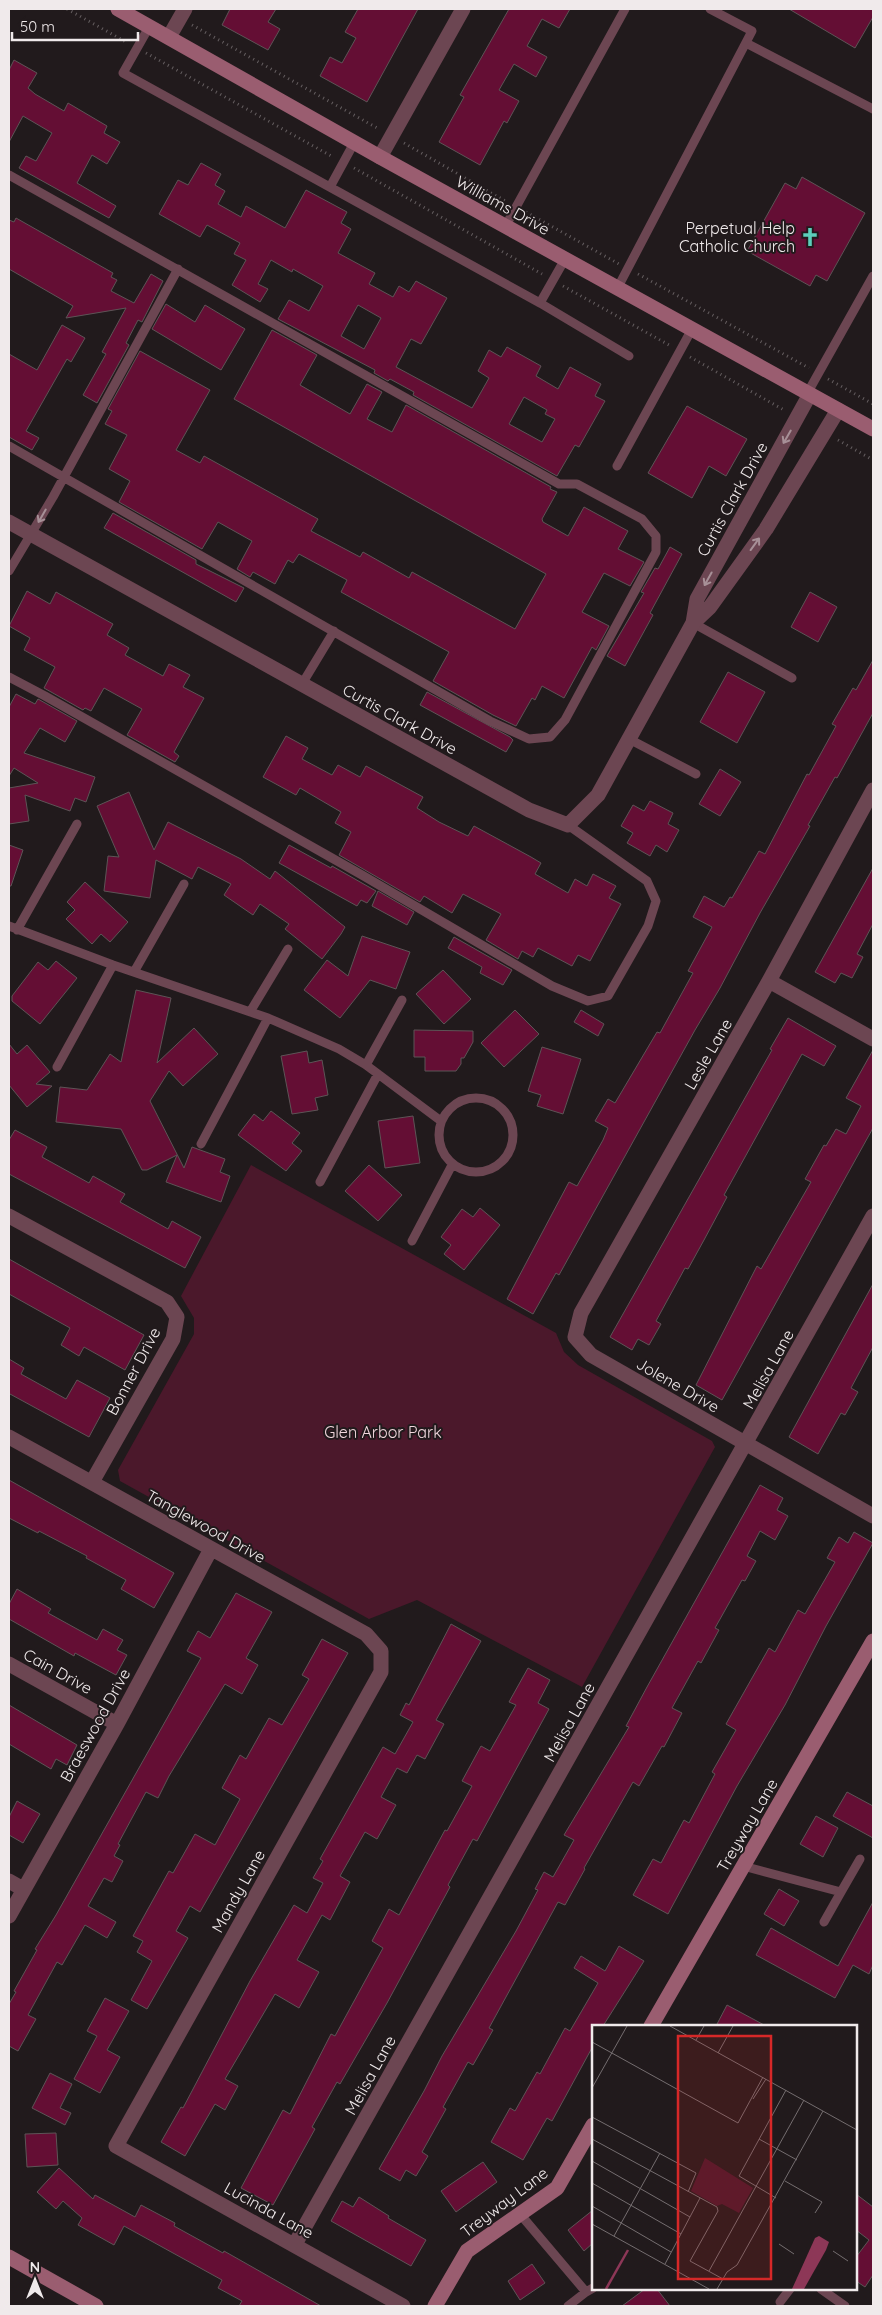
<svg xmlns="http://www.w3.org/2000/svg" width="882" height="2315" viewBox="0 0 882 2315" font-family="Quicksand,sans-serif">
<rect width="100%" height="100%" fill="#211a1c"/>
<path fill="#4b182b" d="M251,1165L556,1333L564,1352L578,1365L712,1441L715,1447L582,1687L417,1600L369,1619L120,1481L118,1470L194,1334V1318L181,1296Z"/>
<path fill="#640e34" stroke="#5d5456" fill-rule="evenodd" d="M230,9H276L268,22L280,29L268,50L222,25Z
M358,9H418L367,102L320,76L330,57L342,63L356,38L345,32Z
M509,9H570L559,28L542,19L527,46L547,57L536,77L514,64L499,90L519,101L507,123L504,121L480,165L439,142L464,97L460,95Z
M789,9H873V17L855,48Z
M14,60L37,73L28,88L35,94L64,111L68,103L107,126L104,133L120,142L107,164L92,155L77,183L116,206L109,218L19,168L26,156L36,161L52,133L23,116L9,142V70Z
M201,163L221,174L215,185L225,191L218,204L241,217L246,206L285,228L306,190L347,212L341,223L351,229L338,253L375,273L369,284L393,297L399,286L409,292L416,281L447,298L421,344L411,339L396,367L472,408L489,378L478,371L489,350L501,357L507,347L541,366L536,376L558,389L570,367L601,384L595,396L605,401L579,447L575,445L557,476L413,395L414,392L390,379L388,381L374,373L375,370L278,319L289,300L309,311L323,286L293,269L292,272L271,260L258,284L268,289L260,302L232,285L246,260L234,254L240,243L207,225L200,237L159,214L178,180L188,185ZM358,305L381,318L364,349L341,336ZM524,397L547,410L545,414L555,419L542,442L509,424Z
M802,177L865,213L827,281L816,275L810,286L747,251L785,183L796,189Z
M16,218L113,273L111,277L117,280L111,291L134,303L151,274L163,281L142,322L138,320L126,343L129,345L97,403L83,395L106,354L102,352L126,308L66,318L73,306L9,269V220L14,222Z
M166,304L195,322L205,305L245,329L221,370L152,329Z
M62,325L85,338L71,362L67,359L26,431L39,438L32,450L9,437V354L37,370Z
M272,330L317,355L300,385L350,414L367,384L382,392L367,419L392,432L406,405L551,487L550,489L557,492L542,519L543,522L568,536L584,507L628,531L618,549L644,562L630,586L604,573L582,612L609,626L596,650L592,647L564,698L542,686L535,700L532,698L516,726L493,715L433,681L449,652L341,592L347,580L299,554L293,563L288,560L275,584L253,572L250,577L237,569L252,541L218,522L202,549L119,502L130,481L109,469L127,435L105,424L112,411L108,409L140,351L210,390L176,450L200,463L204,456L318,519L311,531L360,557L363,552L409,578L412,572L515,629L546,574L234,399Z
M687,406L747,439L726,476L709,466L692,498L648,473Z
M113,513L196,560V564L244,588L236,602L104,528Z
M670,547L682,554L650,613L653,615L625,666L607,656L644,593L641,592L655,568L658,569Z
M27,591L50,604L56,592L113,624L107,635L129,648L125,655L163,676L169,664L190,675L183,687L204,698L174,752L179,756L175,762L127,735L142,709L104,688L91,711L85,708L83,710L44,688L55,667L24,650L30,638L9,626Z
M810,592L837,607L818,642L791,627Z
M873,660V713L837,778L835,777L808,825L810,826L760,913L720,988L695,1030L559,1275L556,1273L533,1314L507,1299L569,1182L577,1186L603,1140L608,1128L595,1121L608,1099L615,1103L657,1032L660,1033L693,973L688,971L712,927L693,917L704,896L724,907L730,897L732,898L759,851L765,854L807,774L809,775L836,726L832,724L853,688L856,690Z
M728,672L765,692L737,743L700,722Z
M427,692L510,737L513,740L506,752L420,705Z
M16,694L35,704L38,699L77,721L65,742L40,728L24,753L95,777L86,802L75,798L70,811L25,795L29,821L9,824V788L38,783L14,768L9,776V707Z
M286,736L308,748L302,759L332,775L338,765L360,777L366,766L423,797L417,808L439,822L468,836L474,826L531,857L541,863L535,874L568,893L575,879L587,886L593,874L616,886L609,898L621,904L590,961L578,955L572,966L538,948L533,957L522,951L518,959L486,940L501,914L463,894L452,913L424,896L420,902L339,855L351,832L335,823L341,812L300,788L296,795L263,777Z
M720,769L741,782L720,816L699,804Z
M129,792L154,850L168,822L241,859L270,879L275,871L345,927L341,934L322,959L285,929L289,924L260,904L253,915L224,895L231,884L198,867L192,879L156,860L150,898L104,891L108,856L119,857L97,806Z
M650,801L673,813L668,824L679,830L667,852L656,845L650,856L627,843L633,833L621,826L633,805L644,811Z
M9,845L23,850L11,886H9Z
M289,845L331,868L332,866L376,891L367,903L361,900L357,906L279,863Z
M873,868V924L857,954L863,957L852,978L841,973L835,983L815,972Z
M85,882L128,922L110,942L101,934L92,944L66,919L75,910L67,902Z
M378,891L414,912L407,925L372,906Z
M362,936L410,952L396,989L370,980L340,1018L304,990L327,960L348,976Z
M454,937L512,970L503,985L480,973L482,967L448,948Z
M56,961L77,978L40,1024L12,1001V996L38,962L48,970Z
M443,970L471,999L444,1024L416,994Z
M136,990L171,998L157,1063L194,1028L218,1054L183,1086L169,1071L150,1101L184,1168L192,1147L225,1159L220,1172L230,1176L221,1202L166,1182L177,1155L147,1170H142L121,1129L56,1122L60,1087L87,1090L110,1054L121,1062Z
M515,1010L539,1034L504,1067L481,1043Z
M581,1010L604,1024L598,1036L574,1022Z
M788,1018L836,1046L824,1066L802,1054L724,1195L727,1197L704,1240L688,1269L685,1268L656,1321L661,1324L649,1345L638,1339L632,1350L610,1337L772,1050L770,1049Z
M414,1030L473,1031V1042L464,1058H461V1064L456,1071H425V1057H414Z
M9,1044L17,1054L27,1045L50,1072L36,1084L52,1086L27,1107L9,1085Z
M542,1047L581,1059L563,1114L537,1106L541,1095L528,1091Z
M873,1050V1128L722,1400L696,1385L757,1266L761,1269L811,1182L805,1179L824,1145L826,1146L836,1129L846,1134L861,1106L846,1098Z
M307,1051L309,1063L322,1060L328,1095L315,1098L318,1110L292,1114L281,1056Z
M271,1111L300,1133L292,1143L302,1151L286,1171L238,1135L254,1114L263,1121Z
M413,1116L420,1163L385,1168L378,1121Z
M15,1130L47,1147L42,1157L89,1183L93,1176L125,1194L120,1202L168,1229L172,1221L201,1237L185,1268L9,1174V1140Z
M369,1165L402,1195L378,1221L345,1191Z
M480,1208L500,1225L464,1270L444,1254L451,1245L441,1237L462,1209L473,1217Z
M9,1259L144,1335L125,1370L84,1347L79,1356L61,1345L70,1328L9,1294Z
M873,1284V1347L851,1388L858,1392L845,1415L841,1413L818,1454L789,1437Z
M9,1359L24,1368L21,1374L66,1399L77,1380L110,1398L89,1437L10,1394L9,1396Z
M9,1480L174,1573L154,1608L121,1589L126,1580L86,1558L87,1556L39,1531L38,1533L9,1518Z
M760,1485L783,1498L777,1510L788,1516L775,1540L760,1531L747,1556L756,1561L745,1581L742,1580L715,1628L719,1630L701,1663L698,1661L672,1708L682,1713L664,1747L662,1746L639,1786L633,1782L584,1868L585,1869L565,1905L558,1902L489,2028L493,2030L473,2065L468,2062L443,2107L446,2109L422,2152L428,2156L416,2176L406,2170L400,2181L379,2169L424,2091L442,2056L516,1931L538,1890L535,1889L544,1872L553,1877L574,1840L564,1835L629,1727L626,1726L647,1687Z
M854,1532L873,1543L826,1626L785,1705L737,1786L668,1914L633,1895L653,1859L661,1863L684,1820L689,1823L715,1774L712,1772L736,1730L726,1724L769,1648L775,1652L798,1610L805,1614L835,1562L827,1558L839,1537L848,1543Z
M17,1589L51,1609L48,1613L97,1640L103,1629L123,1640L117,1650L127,1655L116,1675L75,1653L74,1656L9,1619V1604Z
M236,1593L272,1612L246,1658L258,1665L242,1694L225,1684L169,1776L158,1798L146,1792L118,1844L120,1845L114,1856L123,1861L112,1882L104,1878L88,1906L116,1922L107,1938L85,1925L62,1965L57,1962L28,2015L36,2019L18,2051L9,2046V2004L16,1992L14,1991L37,1950L35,1949L56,1915L201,1658L187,1651L198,1631L210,1638Z
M451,1624L481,1641L436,1720L444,1724L425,1759L417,1755L407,1773L397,1768L381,1797L396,1805L377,1839L365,1832L340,1876L350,1882L330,1920L322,1915L297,1960L319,1972L299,2008L275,1994L225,2079L238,2086L225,2110L215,2104L185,2156L161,2142L181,2107L183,2108L250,1981L294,1905L307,1913L323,1883L313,1878L323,1861L320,1859L383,1747L395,1754L413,1722L400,1715L406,1703L409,1705Z
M322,1639L348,1653L200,1912L190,1906L176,1931L188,1938L147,2009L131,2000L152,1961L137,1952L143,1941L133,1936L169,1871L173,1873L195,1834L215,1845L240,1799L222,1788L240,1755L246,1759L269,1718L282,1725L309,1679L302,1675Z
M528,1668L550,1680L538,1703L549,1709L477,1841L473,1839L448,1885L450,1887L387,2003L340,2084L337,2082L312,2127L315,2129L273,2205L241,2188L283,2110L290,2114L331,2034L335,2036L383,1948L372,1941L389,1909L399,1915L445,1830L447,1831L472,1786L462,1781L481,1746L490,1751L516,1705L509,1702Z
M9,1705L77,1745L67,1765L56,1759L51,1769L9,1744Z
M847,1792L873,1806V1838L833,1816Z
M17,1801L40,1814L23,1843L9,1835V1817Z
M816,1816L838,1828L823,1857L800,1844Z
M779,1889L799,1901L784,1926L764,1914Z
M873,1902V1965L869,1974L853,1965L835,1998L756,1955L771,1928L838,1966Z
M619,1946L644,1961L603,2026H593V2046L552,2121L547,2118L523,2160L491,2142L510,2108L515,2111L537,2072L540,2074L565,2028L570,2031L598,1983L574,1968L581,1956L605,1971Z
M105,1998L129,2011L107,2050L120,2057L100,2093L74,2079L97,2036L87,2031Z
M727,2005L766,2026H716Z
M50,2073L72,2084L60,2108L71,2113L65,2125L32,2108Z
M56,2133L58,2165L27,2167L25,2134Z
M483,2162L497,2182L456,2212L441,2191Z
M59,2168L93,2199L95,2195L135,2217L141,2205L175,2223L174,2226L223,2253L224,2251L321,2306H239L242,2301L218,2288L222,2280L124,2226L114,2245L78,2225L82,2218L63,2201L56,2209L37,2192Z
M856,2194L873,2207V2275L865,2287L856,2281V2257L869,2240L856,2230Z
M359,2197L389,2216L388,2218L426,2240L411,2266L331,2221L342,2201L353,2207Z
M593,2210V2243L584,2251L568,2230Z
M532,2264L545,2283L520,2300L508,2281Z
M645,2289H657L670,2306H622Z"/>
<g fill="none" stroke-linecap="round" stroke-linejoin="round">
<path stroke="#665f61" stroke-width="3" stroke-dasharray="1 4" stroke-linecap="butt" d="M67,9L128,43
M192,25L379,129
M146,53L333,157
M404,143L507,202
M354,168L542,274
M526,212L619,264
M638,274L809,368
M563,286L669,345
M690,357L784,410
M828,379L873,404
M838,440L873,460"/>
<path stroke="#6c4652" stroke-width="9" d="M149,27L123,73L540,303L565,259
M746,43L873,109
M9,175L559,484H577L642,519L656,536V552L565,720L550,737L529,739L490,721L9,446
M330,187L354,143
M505,227L625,9
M617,289L752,31L710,9
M540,303L629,356
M808,392L873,276
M617,466L692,329
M9,571L53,497L178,269
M693,623L792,678
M9,677L45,696L362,875L552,986L588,1001L608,996L648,926L656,901L647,881L568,825
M302,684L334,631
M629,739L696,774
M9,926L113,965L268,1018L339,1049L366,1065L441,1121
M17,930L77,824
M134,972L184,884
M250,1012L288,949
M366,1065L402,1000
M57,1067L113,965
M439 1135a37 37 0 1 1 74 0a37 37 0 1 1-74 0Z
M201,1144L268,1018
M320,1182L378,1074
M412,1241L452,1165
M743,1866L841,1892L860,1859
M824,1922L841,1892
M520,2214L586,2292L593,2288
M821,2289L845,2306
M780,2302L790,2289
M568,2306L586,2292"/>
<path stroke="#6c4652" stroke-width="15" d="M169,37L185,9
M380,157L463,9
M9,522L529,810L568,825L598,795L693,623L710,607L766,529L838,410
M693,623L697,599L810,394
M873,790L769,981L581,1313L575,1337L591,1355L873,1516
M769,981L873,1039
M9,1216L167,1302L177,1317L173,1339L92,1482
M9,1437L366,1634L381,1651V1672L116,2146L403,2306
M9,1664L117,1724
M9,1881L23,1889
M9,1916L117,1724L211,1549
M295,2244L873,1216"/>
<path stroke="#9a5d70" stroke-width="15" d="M118,9L380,157L873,429
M651,2026L873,1641
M9,2257L96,2306
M435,2306L467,2251L557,2188L593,2125"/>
</g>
<defs><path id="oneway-shaft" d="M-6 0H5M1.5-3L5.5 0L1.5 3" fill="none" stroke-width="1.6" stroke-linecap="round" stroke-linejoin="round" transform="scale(1.25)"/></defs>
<g stroke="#a79097">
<use href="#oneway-shaft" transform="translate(787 437) rotate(120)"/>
<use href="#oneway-shaft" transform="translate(42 516) rotate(120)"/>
<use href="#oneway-shaft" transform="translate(755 544) rotate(-54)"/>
<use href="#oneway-shaft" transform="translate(708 579) rotate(119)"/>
</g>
<defs>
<g id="church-bare" transform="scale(1.5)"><path d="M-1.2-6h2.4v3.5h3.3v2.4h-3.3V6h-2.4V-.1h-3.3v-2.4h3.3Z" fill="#5cceba" stroke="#211a1c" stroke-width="2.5" paint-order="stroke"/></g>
</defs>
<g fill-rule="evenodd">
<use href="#church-bare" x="810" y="237"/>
</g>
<g text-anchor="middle" stroke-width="4" stroke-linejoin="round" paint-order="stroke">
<g font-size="16" fill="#f0eaeb" stroke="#211a1c">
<text transform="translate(503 205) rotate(29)" y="6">Williams Drive</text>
<text transform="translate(732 499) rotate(-61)" y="6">Curtis Clark Drive</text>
<text transform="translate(400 719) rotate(29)" y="6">Curtis Clark Drive</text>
<text transform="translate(708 1054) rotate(-60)" y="6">Lesle Lane</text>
<text transform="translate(768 1369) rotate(-61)" y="6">Melisa Lane</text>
<text transform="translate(133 1371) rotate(-62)" y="6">Bonner Drive</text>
<text transform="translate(678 1385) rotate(30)" y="6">Jolene Drive</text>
<text transform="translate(206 1526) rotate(29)" y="6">Tanglewood Drive</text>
<text transform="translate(58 1671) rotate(29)" y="6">Cain Drive</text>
<text transform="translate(569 1722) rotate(-61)" y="6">Melisa Lane</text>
<text transform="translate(95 1725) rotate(-61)" y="6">Braeswood Drive</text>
<text transform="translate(747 1825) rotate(-60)" y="6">Treyway Lane</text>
<text transform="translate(238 1891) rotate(-61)" y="6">Mandy Lane</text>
<text transform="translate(370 2075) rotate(-61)" y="6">Melisa Lane</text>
<text transform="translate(504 2202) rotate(-37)" y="6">Treyway Lane</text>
<text transform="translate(269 2210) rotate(29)" y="6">Lucinda Lane</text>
</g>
<g font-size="16" fill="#f0eaeb" stroke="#211a1c" text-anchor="end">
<text x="795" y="234">Perpetual Help<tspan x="795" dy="18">Catholic Church</tspan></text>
</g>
<g font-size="16" fill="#f0d6dc" stroke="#211a1c">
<text x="383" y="1438">Glen Arbor Park</text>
</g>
</g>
<g transform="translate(592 2025)">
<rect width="265" height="265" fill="#211a1c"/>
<path d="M113,133L161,163L147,188L130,179L125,181L99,166Z" fill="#4b182b"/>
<path d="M227,211L237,217L234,225L212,264H200L223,213Z" fill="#8d3757"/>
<path fill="none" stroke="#8d3757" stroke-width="2.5" d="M14,264L36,225"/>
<path fill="none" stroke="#746d6f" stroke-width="1" d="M78,1L265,105M104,15L112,1M0,17L146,98L171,52M126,28L141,1M0,63L35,1M161,74L174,54M0,92L104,148L96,167M0,114L125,182L126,186L98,236L131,254M167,114L205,135M0,136L98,192M193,156L230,177L223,188M0,158L89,209M184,173L147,151L194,65M0,181L79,227M0,199L117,264M22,211L68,128M187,219L202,229M241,226L256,236M73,239L108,173M117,246L212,75M125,264L135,247L145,240L231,86"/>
<path fill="#d62828" fill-opacity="0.15" stroke="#d62828" stroke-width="2.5" d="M86,11H179V254H86Z"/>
<rect width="265" height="265" fill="none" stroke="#f0eaeb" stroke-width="2.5"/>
</g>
<rect width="882" height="2315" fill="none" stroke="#f0eaeb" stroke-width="20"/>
<g transform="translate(35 2280)" stroke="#211a1c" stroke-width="4" paint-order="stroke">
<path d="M0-4L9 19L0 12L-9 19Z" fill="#f0eaeb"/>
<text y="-8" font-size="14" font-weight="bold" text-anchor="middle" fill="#f0eaeb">N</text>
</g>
<path d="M12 32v8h126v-8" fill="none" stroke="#f0eaeb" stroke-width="2.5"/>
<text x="20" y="32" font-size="15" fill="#f0eaeb" stroke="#211a1c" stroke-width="4" paint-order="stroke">50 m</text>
</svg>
